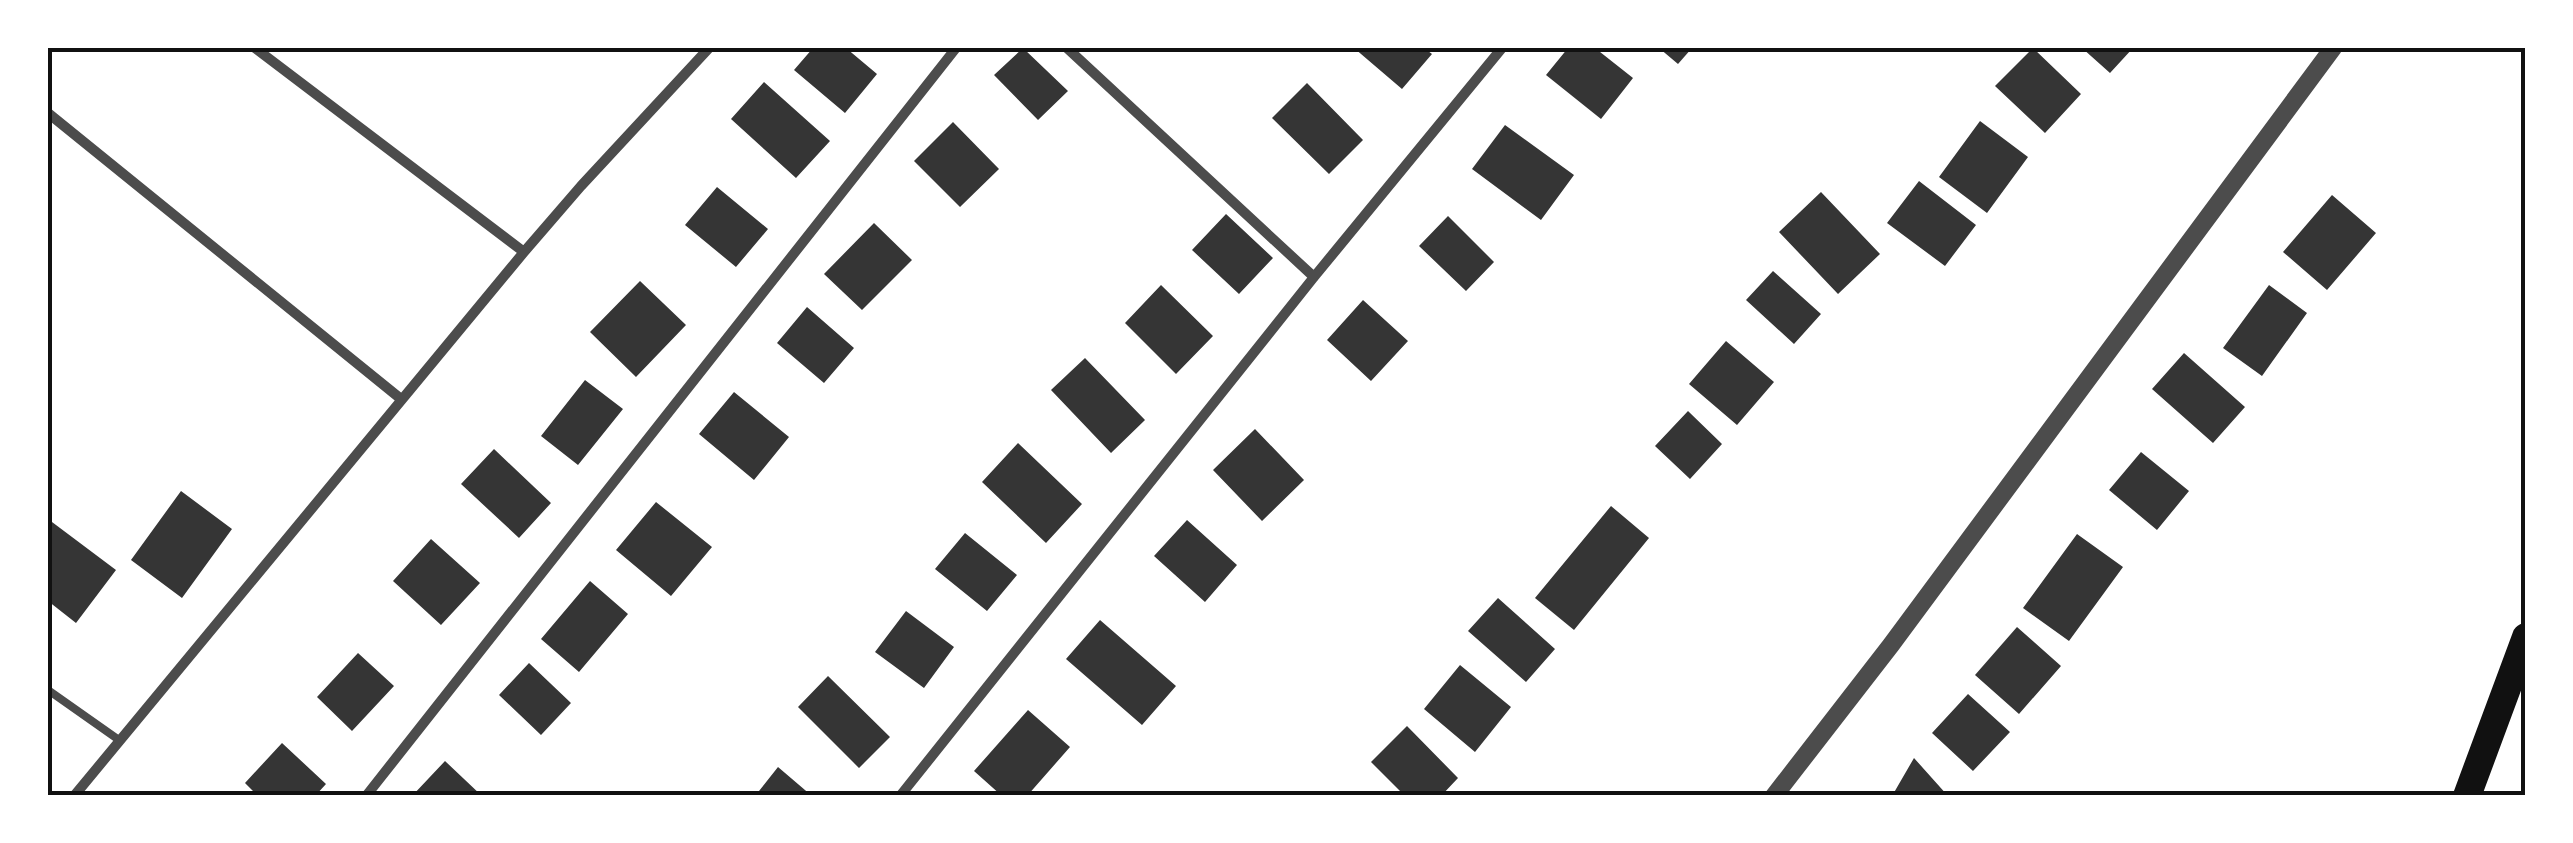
<svg xmlns="http://www.w3.org/2000/svg" width="2573" height="843" viewBox="0 0 2573 843" font-family="'Work Sans',sans-serif">
<rect width="100%" height="100%" fill="#fff"/>
<path fill="#353535" d="M813,48H846L877,74L845,113L794,70Z
M1023,48L1068,91L1038,120L994,75Z
M1354,48H1424L1432,54L1402,89Z
M1568,48H1595L1633,78L1601,119L1546,75Z
M1659,48H1692L1678,64Z
M2033,48L2081,94L2045,133L1995,86Z
M2082,48H2133L2110,73Z
M764,82L830,141L796,178L731,119Z
M1307,83L1363,140L1329,174L1272,118Z
M1980,121L2028,157L1987,213L1939,177Z
M953,122L999,169L960,207L914,161Z
M1505,125L1574,175L1541,220L1472,169Z
M1919,181L1976,225L1945,266L1887,223Z
M717,187L768,229L736,267L685,225Z
M1821,192L1880,254L1838,294L1779,232Z
M2332,195L2376,233L2327,290L2283,252Z
M1226,214L1273,258L1239,294L1192,250Z
M1448,216L1494,262L1466,291L1419,246Z
M874,223L912,260L862,310L824,274Z
M1773,271L1821,314L1794,344L1746,300Z
M640,281L686,325L636,377L590,332Z
M1161,285L1213,336L1176,374L1125,323Z
M2269,285L2307,313L2262,376L2223,348Z
M1363,300L1408,341L1371,381L1327,340Z
M807,307L854,348L824,383L777,343Z
M1726,341L1774,382L1737,425L1689,384Z
M2184,353L2245,407L2213,443L2152,389Z
M1085,358L1145,420L1111,453L1051,390Z
M585,380L623,409L578,465L541,436Z
M734,392L789,437L754,480L699,434Z
M1688,411L1722,444L1690,479L1655,446Z
M1255,429L1304,480L1262,521L1213,470Z
M1018,443L1082,504L1046,543L982,482Z
M494,449L551,503L519,538L461,484Z
M2141,452L2189,491L2157,530L2109,490Z
M181,491L232,529L182,598L131,560Z
M656,502L712,547L671,596L616,550Z
M1611,506L1649,538L1574,630L1535,598Z
M48,519L116,570L76,623L48,601Z
M1187,520L1237,565L1205,602L1154,556Z
M965,533L1017,575L987,611L935,569Z
M2077,534L2123,567L2069,641L2023,608Z
M431,539L480,583L441,625L393,581Z
M590,581L628,614L579,672L541,639Z
M1498,598L1555,649L1526,682L1468,631Z
M906,611L954,647L924,688L875,652Z
M1100,620L1176,686L1142,725L1066,659Z
M2017,627L2061,666L2019,714L1975,675Z
M358,653L394,686L352,731L317,697Z
M529,663L571,703L541,735L499,695Z
M1460,665L1511,707L1475,752L1424,709Z
M828,676L890,737L859,768L798,707Z
M1968,694L2010,732L1973,771L1932,733Z
M1028,710L1070,747L1027,796H1002L974,771Z
M1407,726L1458,778L1441,796H1405L1371,762Z
M282,743L326,784L315,796H258L245,783Z
M1914,758L1948,796H1892Z
M445,761L482,796H412Z
M778,767L812,796H755Z"/>
<g fill="none" stroke-linecap="round" stroke-linejoin="round">
<path stroke="#4c4c4c" stroke-width="8" d="M48,690L119,740"/>
<path stroke="#4c4c4c" stroke-width="10" d="M255,48L524,252
M1067,48L1314,277
M48,113L401,399
M74,796L524,252L581,186L709,48
M366,796L956,48
M900,796L1314,277L1502,48"/>
<path stroke="#4c4c4c" stroke-width="18" d="M1774,796L1891,645L2333,48"/>
<path stroke="#111" stroke-width="28" d="M2467,796L2526,637"/>
</g>
<rect width="2573" height="843" fill="none" stroke="#ffffff" stroke-width="100"/>
<rect x="50" y="50" width="2473" height="743" fill="none" stroke="#111" stroke-width="4"/>
</svg>
